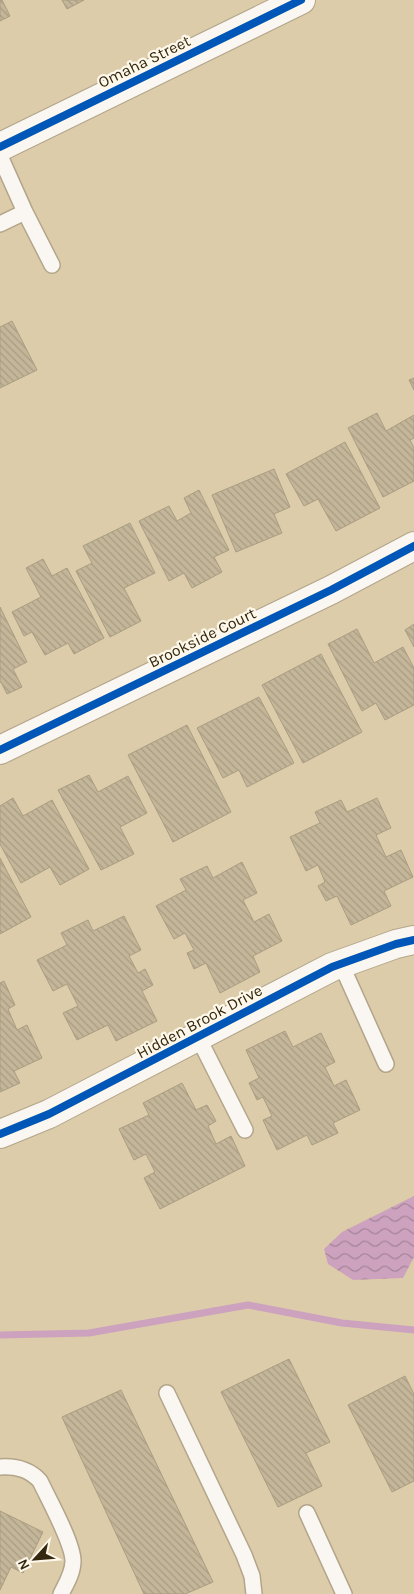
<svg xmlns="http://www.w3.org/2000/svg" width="414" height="1594" viewBox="0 0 414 1594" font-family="Karla,sans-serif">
<defs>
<pattern id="water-waves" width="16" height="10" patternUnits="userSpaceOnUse" patternTransform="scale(1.25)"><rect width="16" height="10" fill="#cca2be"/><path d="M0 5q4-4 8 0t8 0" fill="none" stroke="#a68499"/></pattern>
<pattern id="building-back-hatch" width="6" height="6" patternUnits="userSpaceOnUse" patternTransform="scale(1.25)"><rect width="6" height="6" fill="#c4b699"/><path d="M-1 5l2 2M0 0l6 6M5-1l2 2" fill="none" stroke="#a99c83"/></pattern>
</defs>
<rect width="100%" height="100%" fill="#dca"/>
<path fill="url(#water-waves)" d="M414,1196V1257L403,1278L353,1280L328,1264L324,1249L342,1232Z"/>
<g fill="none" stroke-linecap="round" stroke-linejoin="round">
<path stroke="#cca2be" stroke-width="7" d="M0,1335L89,1333L248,1305L342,1323L414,1330"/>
</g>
<path fill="url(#building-back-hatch)" stroke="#a99d82" d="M0,0H2L10,16L0,21Z
M62,0H84L67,9Z
M12,321L37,370L0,388V327Z
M414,378V390L409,380Z
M377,413L386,431L414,415V438L410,440L414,448V481L383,497L348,428Z
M345,442L380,508L336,531L318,499L304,506L286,474Z
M274,469L290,507L274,514L282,533L236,552L212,495Z
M199,490L229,550L214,557L222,572L192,588L184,573L169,581L139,521L169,506L177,521L191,513L184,498Z
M130,523L155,573L124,588L141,621L110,637L76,571L92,563L83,546Z
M43,559L52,576L67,568L104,638L74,654L68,643L45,655L32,632L24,636L12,612L41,597L26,568Z
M0,607L27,662L13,669L22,687L7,694L1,682L0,683Z
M414,624V647L405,630Z
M357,629L374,663L403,647L414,668V705L385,720L376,703L362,711L328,644Z
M321,654L362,732L303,763L262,685Z
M259,697L294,763L247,787L239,770L223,778L197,728Z
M187,725L231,812L173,842L128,755Z
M89,775L98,792L128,776L147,813L120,827L134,854L101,870L58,790Z
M13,798L23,816L52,800L89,869L60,885L50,867L21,883L0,844V806Z
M377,798L391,828L376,835L386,857L401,850L413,877L384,891L391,906L351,925L337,896L326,901L318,886L325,882L318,865L306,871L290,837L320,823L315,812L341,800L347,812Z
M0,858L31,917L0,934Z
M242,862L257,893L243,900L254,922L269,914L282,941L253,956L260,972L220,993L206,963L194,969L187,953L194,950L185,933L174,939L156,906L186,890L180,879L207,866L213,878Z
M124,916L141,950L129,956L138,973L145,969L153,985L142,991L157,1021L116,1041L108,1025L77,1040L63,1013L78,1006L67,984L53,991L37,960L67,945L61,933L88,920L93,931Z
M4,981L15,1005L8,1009L17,1030L27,1025L42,1058L14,1071L20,1083L0,1092V983Z
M285,1031L293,1047L321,1033L335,1062L325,1067L334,1086L346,1080L360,1110L333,1123L338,1133L312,1145L307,1135L277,1150L263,1120L272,1116L263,1097L257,1100L249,1083L259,1078L246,1050Z
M182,1083L196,1110L207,1105L216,1121L208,1126L216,1144L231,1136L245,1166L160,1209L144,1178L155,1172L146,1154L134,1160L119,1129L149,1115L143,1103Z
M289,1359L330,1442L306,1453L322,1486L278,1507L221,1392Z
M405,1376L414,1394V1481L392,1492L348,1405Z
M121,1390L213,1582L185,1594H144L62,1417Z
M0,1511L43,1532L23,1573L11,1567L0,1590Z"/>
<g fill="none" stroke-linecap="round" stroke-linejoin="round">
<g stroke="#b2a58a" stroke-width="18">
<path id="service" d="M0,156L25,212L52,265
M0,224L25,212
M341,964L386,1064
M198,1037L245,1130
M167,1393L244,1555L252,1576L254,1594
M0,1467C16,1466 29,1469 40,1481C49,1500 73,1543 73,1561C73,1573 66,1584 61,1594
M307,1513L344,1594"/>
</g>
<g stroke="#b2a58a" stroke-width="30">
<path id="minor" d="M0,750L331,590L414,546
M0,1134L49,1114L332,967L396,944L414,940"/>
</g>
<g stroke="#b2a58a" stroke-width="30">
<path id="tertiary" d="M0,147L301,0"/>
</g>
<use href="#service" stroke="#faf7f2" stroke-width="15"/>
<use href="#minor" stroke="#faf7f2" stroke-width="28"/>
<use href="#tertiary" stroke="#faf7f2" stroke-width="28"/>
<g stroke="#fef8eb" stroke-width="11">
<path id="cycleway" d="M0,147L301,0
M0,750L331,590L414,546
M0,1134L49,1114L332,967L396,944L414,940"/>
</g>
<use href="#cycleway" stroke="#0057b8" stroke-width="8"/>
</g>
<g text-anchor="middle" stroke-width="4.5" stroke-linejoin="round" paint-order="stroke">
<g font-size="16" fill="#34280e" stroke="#fef8eb">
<text transform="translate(144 61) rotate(-26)" y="6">Omaha Street</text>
<text transform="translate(202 637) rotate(-26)" y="6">Brookside Court</text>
<text transform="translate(199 1021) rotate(-28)" y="6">Hidden Brook Drive</text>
</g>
</g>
<g transform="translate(35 1559) rotate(244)" stroke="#fef8eb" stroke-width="4" paint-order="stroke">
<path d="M0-4L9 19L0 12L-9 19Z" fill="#34280e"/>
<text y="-8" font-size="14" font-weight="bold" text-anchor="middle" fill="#34280e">N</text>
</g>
</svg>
